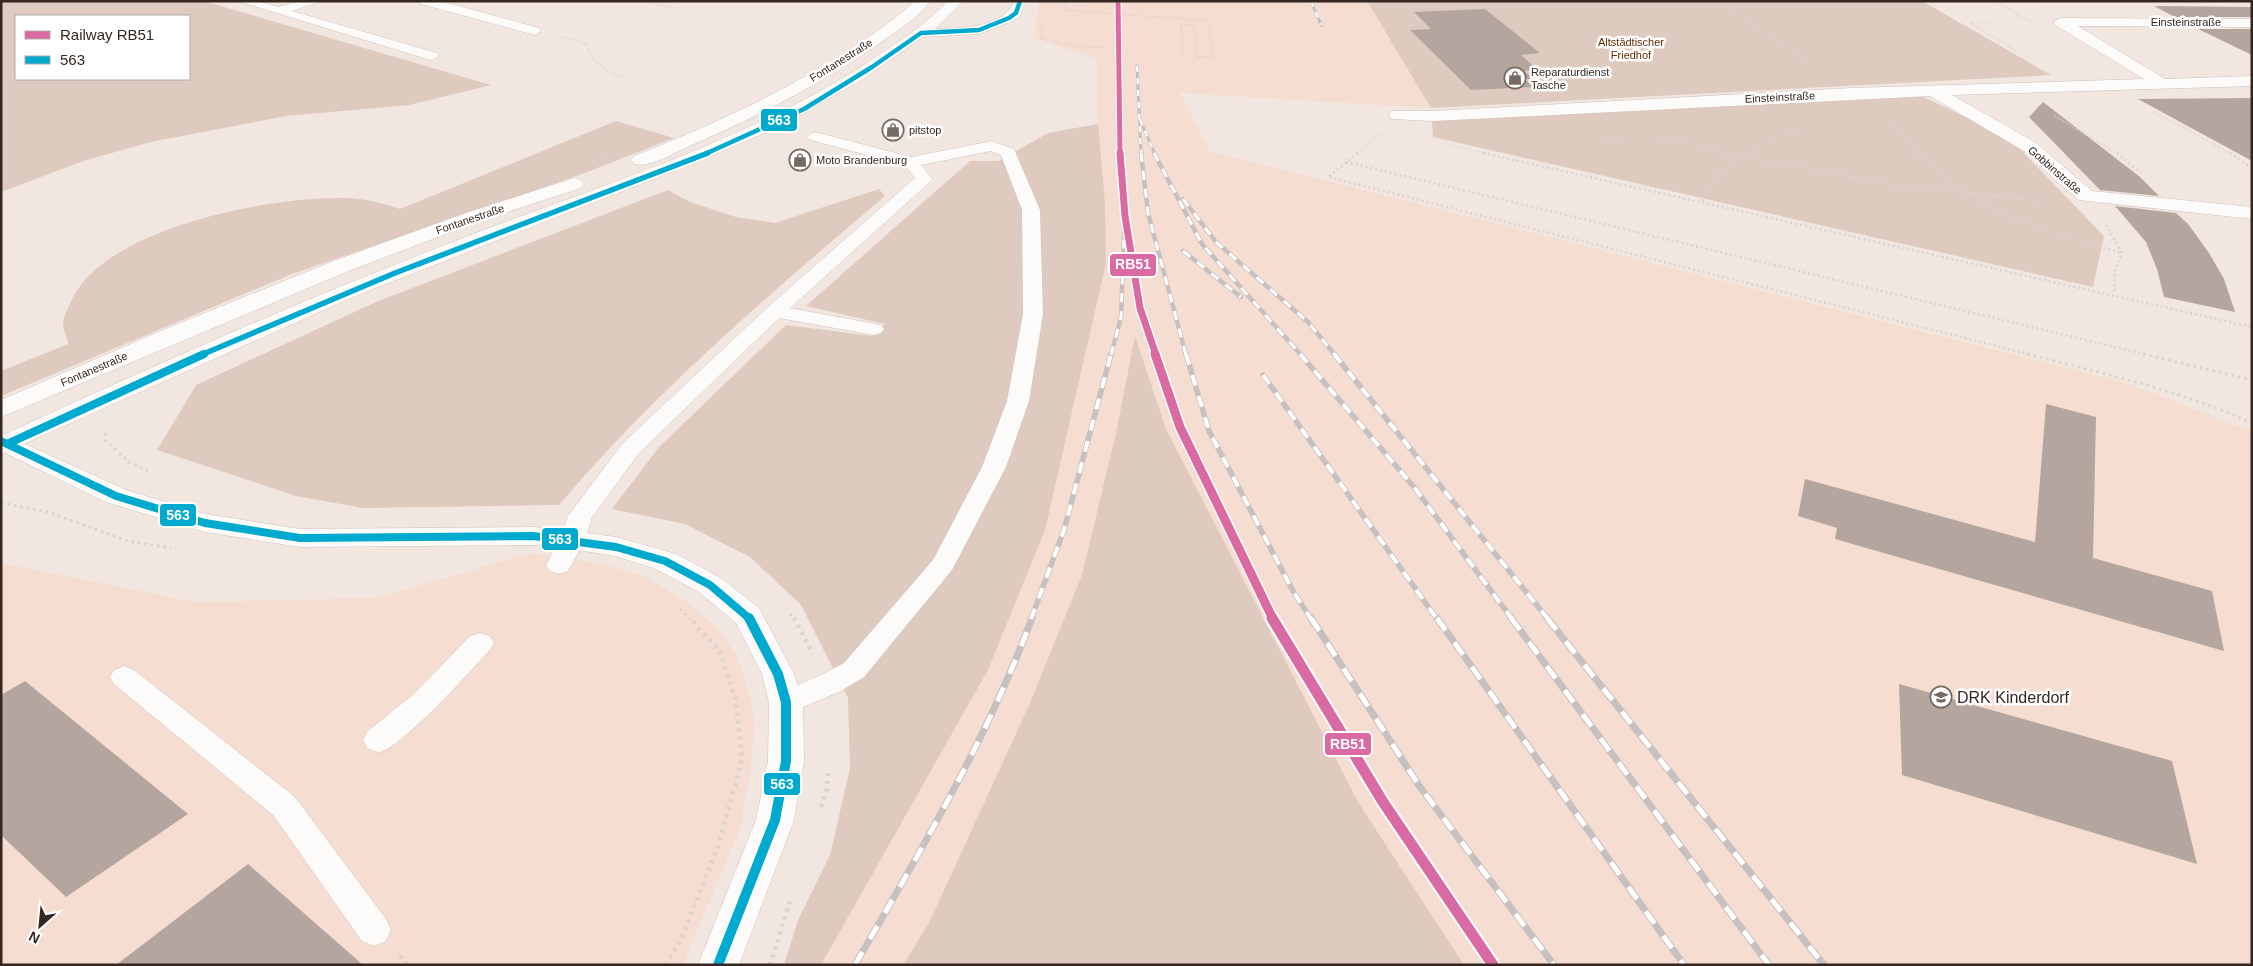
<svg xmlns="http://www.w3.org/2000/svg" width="2253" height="966" viewBox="0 0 2253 966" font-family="Arial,sans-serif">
<rect width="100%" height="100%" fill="#f2e6e0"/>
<path fill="#f6ddd1" d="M1038,1H1367L1431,108L1180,93L1210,151L2130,384L2236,426L2252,429V965H821L988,670L1045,530L1098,124L1097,59L1035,38Z
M530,553L601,564L643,576L686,601L717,628L736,654L748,688L755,723L750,775L740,829L682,965H1V563L194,602L377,598Z"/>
<path fill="#dfcabf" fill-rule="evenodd" d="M1,1H204L491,85L409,105L286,116L151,142L83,161L1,192ZM189,16V79H16V16Z
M1367,1H1922L2051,75L1431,108Z
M1906,96H1922L2004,136L2018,147L2104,236L2093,287L1433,137L1432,121Z
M616,121L674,138L590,171L292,274L1,396V371L68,344C67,337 63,329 63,322C63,317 68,309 70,304C99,228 272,196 345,198C364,198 382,203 400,209Z
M1098,124L1105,204L1106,263L1045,530L988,670L821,965H784L798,920L830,855L850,768L848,698L801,605L750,557L685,524L612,509L659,447L786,325L872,336L885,324L806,306L970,161H998L1048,133Z
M879,189L885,196C771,293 656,390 559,505L363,508L296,496L157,450L196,385L376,302L668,190L690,202L736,217L775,223Z
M1135,336L1166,429L1358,802L1464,965H903L929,923L1030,703L1082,575L1116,433Z"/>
<path fill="#b4a69f" d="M2154,6L2252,7V17H2175Z
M1485,9L1540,53L1521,55L1538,70L1524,71L1534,79H1525L1533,87L1471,90L1410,30L1431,29L1414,12Z
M2198,29H2252V55Z
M2252,98V161L2138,99Z
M2043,102L2140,177L2159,196L2100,190L2029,117Z
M2115,206L2176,213L2188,224L2209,253L2224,279L2235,312L2164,297L2157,269L2146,242Z
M2046,404L2096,417L2093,558L2212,591L2224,651L1835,539L1837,528L1798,516L1805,479L2035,542Z
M25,681L188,814L66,897L1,835V695Z
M1899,684L2172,761L2197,864L1902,775Z
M248,864L363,965H116Z"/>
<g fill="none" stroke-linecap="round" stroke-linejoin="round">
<g stroke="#cfc3bd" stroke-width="1">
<path id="lane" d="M238,1H258L278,7L301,1H322L292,11L437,53L439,56L432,60L427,59Z
M419,1H440L539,28L541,31L535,35L421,4Z
M1014,1H1026L1020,16L1013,21L979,34L921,37L915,33L921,29C948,28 1003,32 1014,1Z
M815,132L911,157L992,141L1014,149L1040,210L1043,314L1029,401L1006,467L952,570L864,677L839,692L796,710L786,713L776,710L771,702L776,694L819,676L844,663L933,560L982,467L1007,401L1023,314L1022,210L1001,155L991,151L921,165L932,179L930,182L790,308L881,325L884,329L881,333L874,335L779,318L639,453L592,517L585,540L568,571L559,574L550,571L546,565L559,540L568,516L623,443L768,307L915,178L905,165L810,140L807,137L810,134Z
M480,633L490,636L494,643L490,650C473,668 399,751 379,752C375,752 371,749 367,748L363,740L367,732L416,692L470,636Z
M124,666L134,670L295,797L386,919L391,930L386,941L374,946L362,941L273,815L114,684L110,677L114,670Z"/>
</g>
<g stroke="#cfc3bd" stroke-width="1">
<path id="street" d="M2060,18L2252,19V27L2078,26L2165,79L2252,76V86L1952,95L2036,143L2092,191L2252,207V219L2079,200L2024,151L1930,96L1433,121L1392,119L1389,115L1392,111H1433L1851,88L2144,79L2055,25L2053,22Z"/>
</g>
<g stroke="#cfc3bd" stroke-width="1">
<path id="secondary" d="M1,433L126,490L205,514L300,529L533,527L572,531L616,537L676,554L721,578L759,608L794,674L803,702L804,761L794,820L739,965H698L756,820L768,761L769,702L762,674L736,623L699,592L654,568L615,556L572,549L533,545L300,547L205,532L106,502L1,451Z"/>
</g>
<g stroke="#cfc3bd" stroke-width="1">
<path id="primary" d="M915,1H930C917,19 895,32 877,45C817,86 753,119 687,147C672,154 650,168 634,164L631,160L634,156C708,127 780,94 848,51C871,36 894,20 915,1Z
M948,1H963L937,27L862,80L767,132L702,160L353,297L1,454V436C148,368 295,303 445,245C590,188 743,145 873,59C899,41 927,24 948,1Z
M574,178L581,180L584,184L581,188L480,221L351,270L1,417V400L163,330L336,260L466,213Z"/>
</g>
<path stroke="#d8d4d2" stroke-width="2" stroke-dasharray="1 2" stroke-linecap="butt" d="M644,1L676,9
M1065,1L1066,10L1209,21L1212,57H1197L1195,25H1181L1183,59
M1073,1V6L1084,5V1
M1716,1L1816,66
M1989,22L1970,23L2015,50
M2030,22L1997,2H2042
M1043,23L1041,38L1078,47L1111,48
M562,37L587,44C591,65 608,71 626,78
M2154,112L2232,154
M2055,116L2118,154
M1887,120L1920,154
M1647,134L1731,154
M1595,137L1605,139L1626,136
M1450,145L1489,154
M1356,154L1380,134
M1749,154L1768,142L1806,126"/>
<path stroke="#d8d4d2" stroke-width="2.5" stroke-dasharray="2 3" stroke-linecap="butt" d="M1358,153L1328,177L2032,355
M1483,153L2252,327
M1726,153L1894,185L2044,201
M1919,153C1978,213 2043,230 2121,253
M2117,153L2141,173
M2230,153L2252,168
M591,162L611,154
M1346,162L2148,355
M1702,201L1718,174L1751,153
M2106,225L2122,253L2115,271L2114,295"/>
<path stroke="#d8d4d2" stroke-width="3" stroke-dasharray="2.5 4" stroke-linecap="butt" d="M2027,354C2105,374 2179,390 2252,423
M2143,354L2252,380
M105,433V440L129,462L148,471
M1,503L48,512L128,541L171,548
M680,609L690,619
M790,614L795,619"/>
<path stroke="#d8d4d2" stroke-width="4.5" stroke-dasharray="3 5" stroke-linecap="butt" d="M794,618L813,654
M821,807L827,789L828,769
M400,956L408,965
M666,965L681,939L717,849L742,760L736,701L719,650L689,618
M770,965L791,898"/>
<use href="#lane" fill="#fdfbfa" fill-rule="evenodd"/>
<use href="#street" fill="#fdfbfa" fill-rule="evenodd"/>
<use href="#secondary" fill="#fdfbfa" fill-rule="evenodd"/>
<use href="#primary" fill="#fdfbfa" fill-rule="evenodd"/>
<g stroke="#c6c1c0" stroke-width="3">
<path id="rail-far3" d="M1311,1L1321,25
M1137,66L1141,154
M1140,120L1155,154"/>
</g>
<g stroke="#c6c1c0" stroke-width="4.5">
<path id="rail-far2" d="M1141,153L1148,213L1186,355
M1154,153L1202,244L1301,355
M1183,199L1216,242L1308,322L1335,355
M1183,251L1241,297
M1111,355L1121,317L1125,216"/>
</g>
<g stroke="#c6c1c0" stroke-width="5.5">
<path id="rail-far1" d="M1186,354L1209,431L1293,591L1311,619
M1300,354L1414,487L1512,619
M1334,354L1548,619
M1263,375L1437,619
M1031,619L1064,530L1111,354"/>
</g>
<g stroke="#c6c1c0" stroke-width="7">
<path id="rail" d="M1311,618L1420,787L1554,965
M1437,618L1684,965
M1511,618L1769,965
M1547,618L1824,965
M855,965C919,853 987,740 1032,618"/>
</g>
<use href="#rail-far3" stroke="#fff" stroke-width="2" stroke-dasharray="6" stroke-linecap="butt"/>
<use href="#rail-far2" stroke="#fff" stroke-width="3" stroke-dasharray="9" stroke-linecap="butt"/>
<use href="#rail-far1" stroke="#fff" stroke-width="4" stroke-dasharray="11" stroke-linecap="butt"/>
<use href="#rail" stroke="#fff" stroke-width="5" stroke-dasharray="15" stroke-linecap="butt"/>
<g stroke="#fff" stroke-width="6">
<path id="bus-1-far3" d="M705,154L804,109L872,67L921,33L979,30L1009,18L1016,13L1020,1"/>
</g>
<g stroke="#fff" stroke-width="9">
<path id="bus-1-far2" d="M201,355L395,273L708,153"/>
</g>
<g stroke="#fff" stroke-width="11">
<path id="bus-1-far1" d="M1,441L116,496L205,523L300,538L533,536L616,547L665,561L710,585L750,619
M7,444L204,354"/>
</g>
<g stroke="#fff" stroke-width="14">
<path id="bus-1" d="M718,965L775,820L786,761V702L778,674L749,618"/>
</g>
<use href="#bus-1-far3" stroke="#00a9ce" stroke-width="4.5"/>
<use href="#bus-1-far2" stroke="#00a9ce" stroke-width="5.5"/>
<use href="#bus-1-far1" stroke="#00a9ce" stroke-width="8"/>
<use href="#bus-1" stroke="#00a9ce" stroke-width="10"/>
<g stroke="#fff" stroke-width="7">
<path id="rail-1-far3" d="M1118,1L1120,154"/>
</g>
<g stroke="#fff" stroke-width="10">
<path id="rail-1-far2" d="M1120,153L1125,216L1140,308L1156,355"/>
</g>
<g stroke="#fff" stroke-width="12">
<path id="rail-1-far1" d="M1155,354L1180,427L1273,619"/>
</g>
<g stroke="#fff" stroke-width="15">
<path id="rail-1" d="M1272,618L1383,802L1493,965"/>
</g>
<use href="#rail-1-far3" stroke="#da6ba2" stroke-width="5"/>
<use href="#rail-1-far2" stroke="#da6ba2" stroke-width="7"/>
<use href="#rail-1-far1" stroke="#da6ba2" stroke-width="9"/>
<use href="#rail-1" stroke="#da6ba2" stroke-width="11"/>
</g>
<defs>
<g id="shop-ring" transform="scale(1.125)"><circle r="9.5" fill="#fff" stroke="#776a63" stroke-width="1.5"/><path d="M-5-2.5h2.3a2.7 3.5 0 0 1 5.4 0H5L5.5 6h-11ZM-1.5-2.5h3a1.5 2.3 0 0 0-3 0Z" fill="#776a63"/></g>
<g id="school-ring" transform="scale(1.125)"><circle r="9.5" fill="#fff" stroke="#776a63" stroke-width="1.5"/><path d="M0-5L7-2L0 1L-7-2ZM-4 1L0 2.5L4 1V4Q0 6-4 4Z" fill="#776a63"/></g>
</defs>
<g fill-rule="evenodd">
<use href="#shop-ring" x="1515" y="78"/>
<use href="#shop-ring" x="893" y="130"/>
<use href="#shop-ring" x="800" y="160"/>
<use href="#school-ring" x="1941" y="697"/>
</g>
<g text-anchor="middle" stroke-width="5" stroke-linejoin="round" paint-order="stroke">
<g font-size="11" fill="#352720" stroke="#fff">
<text x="2186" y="26">Einsteinstraße</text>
<text transform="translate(841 60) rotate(-32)" y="4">Fontanestraße</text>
<text transform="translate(1780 97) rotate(-3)" y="4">Einsteinstraße</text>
<text transform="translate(2055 170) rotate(41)" y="4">Gobbinstraße</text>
<text transform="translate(470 219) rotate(-19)" y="4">Fontanestraße</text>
<text transform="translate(94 369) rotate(-23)" y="4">Fontanestraße</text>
</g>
<g font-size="11" fill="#652c02" stroke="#fff">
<text x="1631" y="46">Altstädtischer<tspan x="1631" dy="13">Friedhof</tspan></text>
</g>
<g font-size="11" fill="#352720" stroke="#fff" text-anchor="start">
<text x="1531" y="76">Reparaturdienst<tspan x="1531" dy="13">Tasche</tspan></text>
<text x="909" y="134">pitstop</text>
<text x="816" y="164">Moto Brandenburg</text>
</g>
<g font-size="16" fill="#352720" stroke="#fff" text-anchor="start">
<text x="1957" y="703">DRK Kinderdorf</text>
</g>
</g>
<g stroke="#fff" stroke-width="2">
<rect x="760" y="108" width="38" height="24" rx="5" fill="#00a9ce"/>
<rect x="1109" y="253" width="48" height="24" rx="5" fill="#da6ba2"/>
<rect x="159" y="503" width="38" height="24" rx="5" fill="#00a9ce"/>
<rect x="541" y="527" width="38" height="24" rx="5" fill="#00a9ce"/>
<rect x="1324" y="732" width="48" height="24" rx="5" fill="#da6ba2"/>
<rect x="763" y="772" width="38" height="24" rx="5" fill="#00a9ce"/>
</g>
<g font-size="14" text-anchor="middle" font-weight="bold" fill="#fff">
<text x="779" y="125">563</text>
<text x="1133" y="269">RB51</text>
<text x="178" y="520">563</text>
<text x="560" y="544">563</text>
<text x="1348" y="749">RB51</text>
<text x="782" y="789">563</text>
</g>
<rect width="2253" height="966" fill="none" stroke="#352720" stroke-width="5"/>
<rect x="15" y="15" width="175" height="65" fill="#ffffff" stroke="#aea9a6"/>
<rect x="25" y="31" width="25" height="8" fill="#da6ba2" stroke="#aea9a6"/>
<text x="60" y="40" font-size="15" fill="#352720">Railway RB51</text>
<rect x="25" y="56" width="25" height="8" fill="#00a9ce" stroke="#aea9a6"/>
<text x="60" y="65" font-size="15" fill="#352720">563</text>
<g transform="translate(40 926) rotate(207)" stroke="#ffffff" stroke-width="4" paint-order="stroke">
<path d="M0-4L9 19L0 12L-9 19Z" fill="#352720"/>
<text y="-8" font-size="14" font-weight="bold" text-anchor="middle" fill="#352720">N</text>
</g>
</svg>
